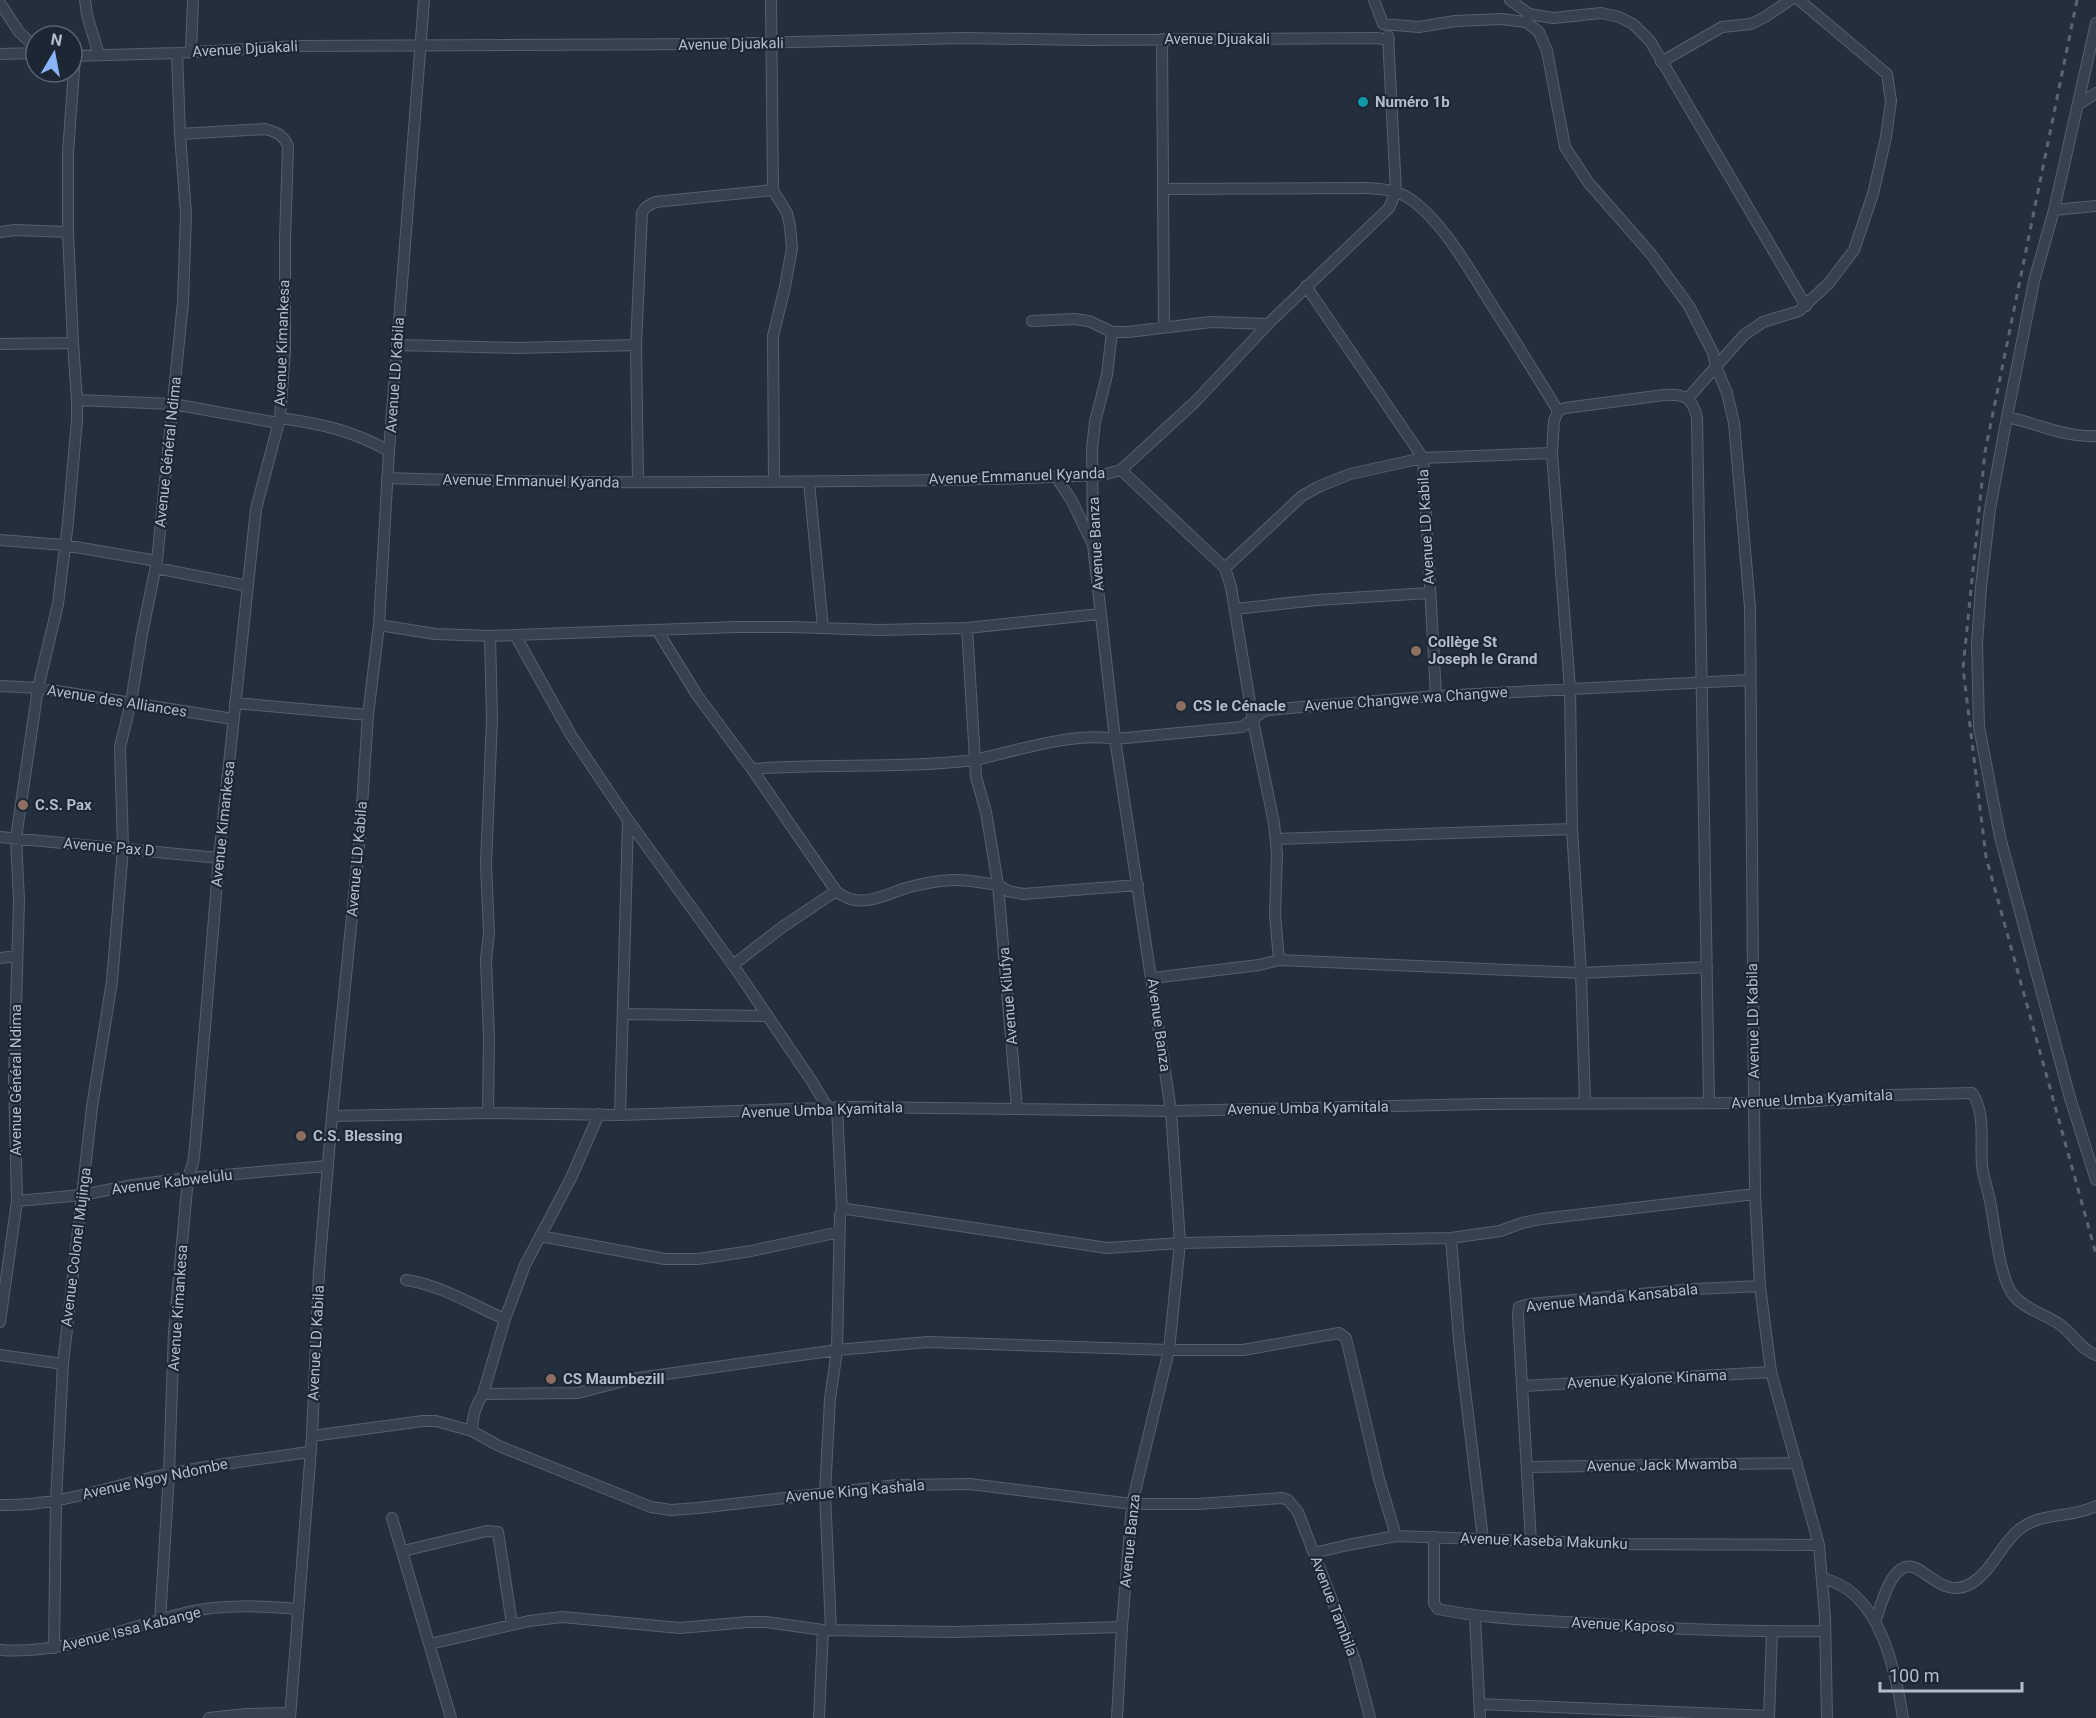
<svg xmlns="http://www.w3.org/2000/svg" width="2096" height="1718" font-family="Roboto,sans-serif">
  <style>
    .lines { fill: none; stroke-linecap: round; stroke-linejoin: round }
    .minor-casing { stroke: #565f6c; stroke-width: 12 }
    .minor { stroke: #38414e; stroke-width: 10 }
    .rail { stroke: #5a6575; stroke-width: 3; stroke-dasharray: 6 6; stroke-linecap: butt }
    .culture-dot { fill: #0f9aa8; stroke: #1d2633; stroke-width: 2 }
    .education-dot { fill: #8d6e63; stroke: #1d2633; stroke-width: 2 }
    .labels { text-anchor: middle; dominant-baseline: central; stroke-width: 4.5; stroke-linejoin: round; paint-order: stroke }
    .street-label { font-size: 15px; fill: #b4bcc9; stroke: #1d2633 }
    .poi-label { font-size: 15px; font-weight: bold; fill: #b4bcc9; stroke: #1d2633; text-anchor: start }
  </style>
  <rect width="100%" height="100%" fill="#242f3e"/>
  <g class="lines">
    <g class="minor-casing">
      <path id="minor" d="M85,0L87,15L99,55
        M1374,0L1383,24L1419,27L1455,21L1501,19L1526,22L1539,32L1547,51L1565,147L1588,182L1651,254L1689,306L1713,353L1716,367L1727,393L1734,423L1750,607L1754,1103L1755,1194L1760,1286L1771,1372L1819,1545L1825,1617L1827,1718
        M1510,0L1529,14L1553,18L1601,13L1619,17L1633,24L1650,41L1806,306
        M0,3L19,32L36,48
        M2096,23L2054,210L2034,281L2007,417L1990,509L1981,587L1977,644L1979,727L2000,837L2070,1098L2096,1180
        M1162,39L1164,327
        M191,52L193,0
        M0,54L36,53
        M72,56L177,53L298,46L709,44L964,38L1087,40L1376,38L1389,40
        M1661,62L1722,27L1751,24L1765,17L1790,0
        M2079,104L2096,93
        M1163,189L1367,188C1381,189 1396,190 1407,197C1440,217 1469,269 1490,302C1513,338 1536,374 1558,411
        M773,190L787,213L790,226L792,248L785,287L773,336L774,482
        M2054,210L2096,206
        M0,232L15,230L68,232
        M1306,286L1423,458L1436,696
        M1032,321L1074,319L1089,321L1112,332H1128L1211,322L1268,324
        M1112,332L1107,375L1095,422L1092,449L1093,545L1115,739L1171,1111L1180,1243L1169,1350L1132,1504L1122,1627L1117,1718
        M0,344L73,343
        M397,345L516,348L636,345
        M1688,398L1744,335L1763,322L1799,311L1829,283L1854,250L1873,194L1886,137L1891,101L1887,74L1799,0
        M77,400L173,404L278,423
        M2007,417C2037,423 2065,438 2096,436
        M280,418C322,424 351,430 389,451
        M1552,453L1570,689L1572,829L1581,973L1585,1103
        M1121,470L1225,568L1231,587L1253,721L1274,823L1277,854L1275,914L1279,960
        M1056,477L1072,501L1093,545
        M387,478C541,483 694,483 847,481C929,480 1011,480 1093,475L1106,474L1121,470L1196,401L1268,324L1389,208L1396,192L1388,36
        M638,482L636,345L642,213L646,207L655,202L773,190L771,0
        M809,482L823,628
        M0,540L64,545L157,561
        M156,568L248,586
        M1225,568L1302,496L1318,487L1350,474L1423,458L1552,453L1554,421L1558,411L1565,408L1664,395C1684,394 1693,397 1697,418L1709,1102
        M1235,609L1317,600L1429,593
        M379,625L435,634L490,636L737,627H791L879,630L967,628L1100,614
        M967,628L975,760C1015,751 1077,731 1115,739L1242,727L1264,711L1278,709L1436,696L1749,680
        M657,630L697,695L752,769C826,763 901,769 975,760L976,777L986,812L998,885L1008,891L1023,894L1138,885
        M515,635L571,735L628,820L733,965L811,1080L828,1108
        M0,686L38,688L233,719
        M235,703L368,715
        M0,837L219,858
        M1276,839L1572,829
        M836,891C858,910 882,896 906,888C920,884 937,881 952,880C966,879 983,883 998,885L1017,1108
        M0,958L17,956
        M733,965L781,928L836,891L752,769
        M1153,978L1259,965L1279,960L1581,973L1707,967
        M623,1014L768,1016
        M837,1108L842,1211
        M488,1113L489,1038L486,960L489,933L486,864L492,719L490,636
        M620,1115L628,820
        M332,1116L488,1113L620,1115L851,1107L1171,1111L1485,1104L1793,1103L1890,1095L1972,1093C1986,1112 1980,1143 1982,1165C1983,1177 1988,1189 1990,1201C1995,1224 1999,1281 2015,1297C2026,1310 2048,1315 2062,1326C2073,1335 2082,1350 2096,1355
        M17,1201L82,1195L133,1185L188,1178L328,1166
        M540,1236L665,1259H698L751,1251L840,1232
        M1451,1238L1459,1340L1483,1539
        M406,1280C441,1285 472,1305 505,1319
        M0,1322L17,1201L14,1079L19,900L16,838L38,688L58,604L68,522L77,420V400L73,343L68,232V152L75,56
        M0,1355L63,1364
        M1522,1386L1771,1372
        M483,1394L505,1319L525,1265L571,1178L599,1114
        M472,1431L499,1446L651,1507L671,1510L698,1508L897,1485L970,1484L1132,1504H1198L1282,1498L1288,1500L1298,1512L1355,1660L1370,1718
        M312,1436L423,1421H436L472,1431C472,1417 475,1406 483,1394L578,1393L631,1379L837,1350L928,1342L1169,1350H1243L1339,1333L1346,1338L1379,1479L1396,1536
        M1527,1467L1797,1463
        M0,1505C57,1507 113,1485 168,1474C214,1464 262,1459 309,1452
        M392,1518L451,1718
        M1434,1537V1603L1438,1609C1486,1619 1535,1620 1583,1623C1664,1629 1745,1632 1825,1631
        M1531,1542L1518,1316L1519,1307L1530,1304L1695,1289L1760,1286
        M403,1551L487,1531L498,1532L512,1624
        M1314,1553L1348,1545L1396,1536L1612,1544L1819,1545
        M1822,1578C1880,1591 1895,1668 1903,1718
        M1475,1616L1480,1718
        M160,1621L169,1473L174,1331L188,1178L193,1163L195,1147L219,858L256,509L280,418L285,350V240L288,146C283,135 277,132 265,129L180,134
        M1875,1622C1880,1608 1884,1592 1892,1579C1917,1540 1934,1606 1972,1583C1993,1570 2001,1543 2021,1528C2042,1512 2073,1518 2096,1506
        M831,1630L825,1492L830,1399L837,1350L840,1215L842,1211L847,1209L1107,1248L1180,1243L1451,1238L1500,1231L1522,1223L1541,1219L1755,1194
        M430,1644L529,1621L562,1617L680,1628L748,1622H766L823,1630L955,1632L1122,1627
        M54,1648L56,1500L63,1364L92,1107L112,981L123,848L120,747L131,702L142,634L157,561L183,302L186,214L180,134L177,53
        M0,1650C65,1655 126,1627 188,1612C223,1604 261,1606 297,1609
        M1480,1704L1769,1716
        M209,1718L246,1714L290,1713
        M290,1718L312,1436L319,1271L332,1116L360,836L368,715L379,625L389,451L424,0
        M819,1718L823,1630
        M1769,1718L1772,1632"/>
    </g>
    <use href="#minor" class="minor"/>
    <path class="rail" d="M2077,0L1985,452L1963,668L1986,857L2096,1254"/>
  </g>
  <circle class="culture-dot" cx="1363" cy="102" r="6"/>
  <g class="education-dot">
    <circle cx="1416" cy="651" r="6"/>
    <circle cx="1181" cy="706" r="6"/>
    <circle cx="23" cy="805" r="6"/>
    <circle cx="301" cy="1136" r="6"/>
    <circle cx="551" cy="1379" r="6"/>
  </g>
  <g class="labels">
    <g class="street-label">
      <text x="1217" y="39">Avenue Djuakali</text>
      <text transform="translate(731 44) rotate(-1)">Avenue Djuakali</text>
      <text transform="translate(245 49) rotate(-3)">Avenue Djuakali</text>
      <text transform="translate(282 343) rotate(-88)">Avenue Kimankesa</text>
      <text transform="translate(395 375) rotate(-86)">Avenue LD Kabila</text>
      <text transform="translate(168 452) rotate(-84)">Avenue Général Ndima</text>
      <text transform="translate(1017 476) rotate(-2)">Avenue Emmanuel Kyanda</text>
      <text transform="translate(531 481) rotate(1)">Avenue Emmanuel Kyanda</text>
      <text transform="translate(1426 527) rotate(-93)">Avenue LD Kabila</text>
      <text transform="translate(1096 544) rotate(-93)">Avenue Banza</text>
      <text transform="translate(1406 699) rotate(-4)">Avenue Changwe wa Changwe</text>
      <text transform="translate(117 701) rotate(9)">Avenue des Alliances</text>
      <text transform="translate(223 824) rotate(-84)">Avenue Kimankesa</text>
      <text transform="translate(109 847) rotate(5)">Avenue Pax D</text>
      <text transform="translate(357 859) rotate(-85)">Avenue LD Kabila</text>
      <text transform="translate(1008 996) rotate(-95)">Avenue Kilufya</text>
      <text transform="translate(1753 1021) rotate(-91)">Avenue LD Kabila</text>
      <text transform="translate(1159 1025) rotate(82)">Avenue Banza</text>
      <text transform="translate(16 1080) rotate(-90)">Avenue Général Ndima</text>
      <text transform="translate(1812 1099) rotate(-3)">Avenue Umba Kyamitala</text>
      <text transform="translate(1308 1108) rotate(-1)">Avenue Umba Kyamitala</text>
      <text transform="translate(822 1110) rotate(-2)">Avenue Umba Kyamitala</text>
      <text transform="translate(172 1182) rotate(-7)">Avenue Kabwelulu</text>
      <text transform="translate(76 1247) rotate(-83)">Avenue Colonel Mujinga</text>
      <text transform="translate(1612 1298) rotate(-6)">Avenue Manda Kansabala</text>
      <text transform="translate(178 1308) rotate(-86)">Avenue Kimankesa</text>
      <text transform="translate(316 1343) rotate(-87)">Avenue LD Kabila</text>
      <text transform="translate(1647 1379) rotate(-3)">Avenue Kyalone Kinama</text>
      <text transform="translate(1662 1465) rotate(-1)">Avenue Jack Mwamba</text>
      <text transform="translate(155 1479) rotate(-12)">Avenue Ngoy Ndombe</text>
      <text transform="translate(855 1491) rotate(-5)">Avenue King Kashala</text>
      <text transform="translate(1130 1541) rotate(-84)">Avenue Banza</text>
      <text transform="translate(1544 1541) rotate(2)">Avenue Kaseba Makunku</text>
      <text transform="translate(1334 1606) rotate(69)">Avenue Tambila</text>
      <text transform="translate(1623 1625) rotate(3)">Avenue Kaposo</text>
      <text transform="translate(131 1629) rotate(-14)">Avenue Issa Kabange</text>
    </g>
    <g class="poi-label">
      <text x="1375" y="102">Numéro 1b</text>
      <text x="1428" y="642">Collège St<tspan x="1428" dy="17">Joseph le Grand</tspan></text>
      <text x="1193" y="706">CS le Cénacle</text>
      <text x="35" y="805">C.S. Pax</text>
      <text x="313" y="1136">C.S. Blessing</text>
      <text x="563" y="1379">CS Maumbezill</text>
    </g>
  </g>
  <g transform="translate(54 54) rotate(10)"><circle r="28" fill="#1d2633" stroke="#59626f" stroke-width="1.5"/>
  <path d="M0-4.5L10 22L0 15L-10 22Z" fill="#8ab4f8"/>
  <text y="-9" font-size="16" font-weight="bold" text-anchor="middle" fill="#b4bcc9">N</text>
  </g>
  <path d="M1880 1682v9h142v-9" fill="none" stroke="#b4bcc9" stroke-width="3"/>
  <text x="1889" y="1682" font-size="18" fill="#b4bcc9" stroke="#1d2633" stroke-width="4.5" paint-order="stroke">100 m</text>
</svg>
